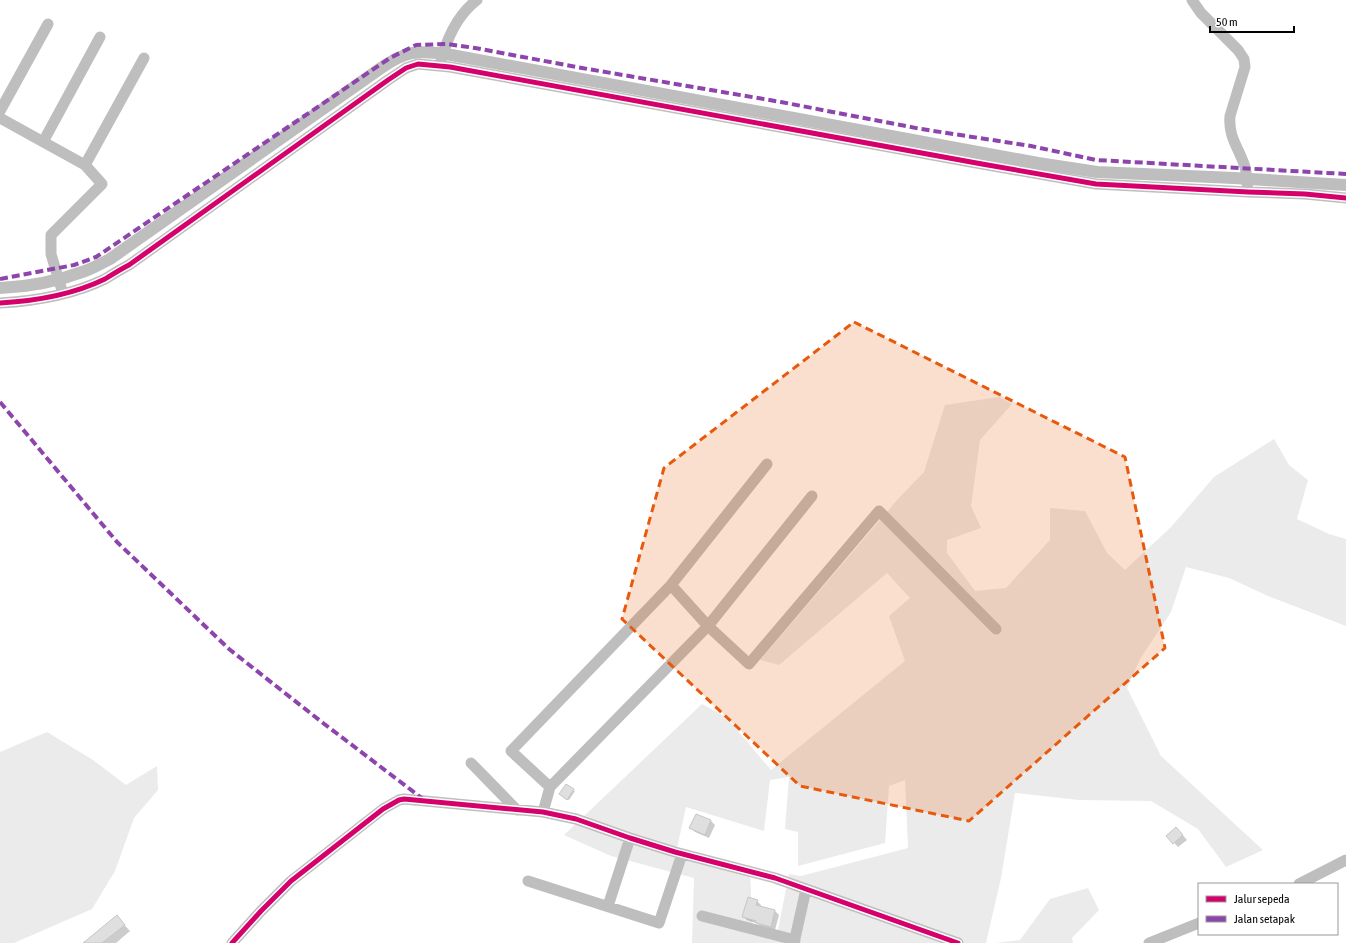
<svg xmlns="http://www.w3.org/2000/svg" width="1346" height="943" font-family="'Asap Condensed',sans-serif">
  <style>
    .green { fill: #ebebeb; fill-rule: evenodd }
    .shadow { fill: #0003 }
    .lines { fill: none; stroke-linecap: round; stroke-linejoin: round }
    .canal { stroke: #bebebe; stroke-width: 12 }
    .building { fill: #dfdfdf; stroke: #c6c6c6 }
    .street { stroke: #bebebe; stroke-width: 11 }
    .quiet { stroke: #8e44ad; stroke-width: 4; stroke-dasharray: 8 4; stroke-linecap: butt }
    .cycleway-casing { stroke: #fff; stroke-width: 8 }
    .cycleway { stroke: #d6006c; stroke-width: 5 }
    .marked { fill: #e8590c; fill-opacity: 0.2; stroke: #e8590c; stroke-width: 3; stroke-dasharray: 8 5; stroke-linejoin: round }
  </style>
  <rect width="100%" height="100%" fill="#fff"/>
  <path class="green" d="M999,397L1012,404L980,440L971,506L981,528L947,540V553L975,591L1006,588L1050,540V508L1085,511L1107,553L1125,570L1171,527L1214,477L1274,439L1289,465L1308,480L1297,519L1329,534L1346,539V626L1268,596L1229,578L1186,567L1171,612L1140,659L1127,688L1161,756L1263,850L1226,867L1198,829L1151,801L1079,800L1015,793L1001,878L986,943H692L694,878L611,856L564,835L702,704L726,717L771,770L905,661L889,616L910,598L887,573L779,665L760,660L898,499L924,472L945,405ZM789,777L785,829L798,832V866L885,843L889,786L905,780L908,848L801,876L789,874L776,940L753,935L750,872L676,853L686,807L764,831L770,780Z
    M47,732L93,760L126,785L157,766L158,790L134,818L115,871L92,909L14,943H0V752Z
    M1088,888L1099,910L1072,938L1073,943H995L1020,940L1050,899Z"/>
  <path class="shadow" d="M573,790L575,791L569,800L562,796Z
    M696,815L711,821L715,825L709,838L695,832L691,828Z
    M1180,832L1187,840L1178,847L1168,836Z
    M757,901L761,905L760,908L775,911L779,915L775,930L761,926L758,924L747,920L743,916Z
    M117,917L130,931L116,943H85Z"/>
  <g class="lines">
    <path class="canal" d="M0,288C29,287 58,281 85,271C94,268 102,263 110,259L381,68C406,51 416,50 446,54L1038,163L1097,172L1234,178L1346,185"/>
  </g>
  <path class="building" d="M566,784L574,789L567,800L559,794Z
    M696,814L711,820L705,835L689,828Z
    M1176,827L1183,835L1173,844L1166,836Z
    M748,897L758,900L756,905L775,910L771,927L756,923V921L742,917Z
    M117,915L125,925L102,943H83Z"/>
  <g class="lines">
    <path class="street" d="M1192,0L1201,13L1238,50L1244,59L1245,67L1230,116C1228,137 1239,148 1245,167C1247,175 1247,184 1248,192
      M440,65C446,40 456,16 477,0
      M0,111L48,24
      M0,118L85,165L102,184L51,235V254L63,294
      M43,142L100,37
      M85,165L144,58
      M0,303C36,301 72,295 105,279C113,274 121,269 129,265L388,80L406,68L418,64L450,67L982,164L1096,184L1248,192L1305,194L1346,198
      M671,585L708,626L749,664L879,511L996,629
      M471,763L517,810
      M550,787L511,751L671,585L767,464
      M543,812L550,787L708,626L812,496
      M528,881L659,923L682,854
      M1299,884L1346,860
      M608,906L630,838
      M702,916L795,940
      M232,943L261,911L291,881L383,809L399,800L404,799L543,812L576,819L630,838L675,852L775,878L958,943
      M794,943L806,889
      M1149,943L1199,923"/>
    <path class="quiet" d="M0,279L74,265L96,257L390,58L416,45L447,44L475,48L582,68L781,102L921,129L1031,146L1096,160L1346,174
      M0,402L117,542L229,649L323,723L423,799"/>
    <g class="cycleway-casing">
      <path id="cycleway" d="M0,303C36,301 72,295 105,279C113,274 121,269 129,265L388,80L406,68L418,64L450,67L982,164L1096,184L1248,192L1305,194L1346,198
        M232,943L261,911L291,881L383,809L399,800L404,799L543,812L576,819L630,838L675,852L775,878L958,943"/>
    </g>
    <use href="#cycleway" class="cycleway"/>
  </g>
  <path class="marked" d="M854,322L1125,457L1165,648L969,821L800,786L622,619L664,468Z"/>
  <rect x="1198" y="883" width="140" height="52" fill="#ffffff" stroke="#999999"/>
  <rect x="1206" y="896" width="20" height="6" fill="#d6006c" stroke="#999999"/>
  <text x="1234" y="903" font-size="12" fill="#000000">Jalur sepeda</text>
  <rect x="1206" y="916" width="20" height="6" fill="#8e44ad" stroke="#999999"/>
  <text x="1234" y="923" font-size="12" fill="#000000">Jalan setapak</text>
  <path d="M1210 26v6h84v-6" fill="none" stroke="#000000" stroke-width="2"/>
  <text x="1216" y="26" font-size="12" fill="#000000" stroke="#ffffff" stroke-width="3" paint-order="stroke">50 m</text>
</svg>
